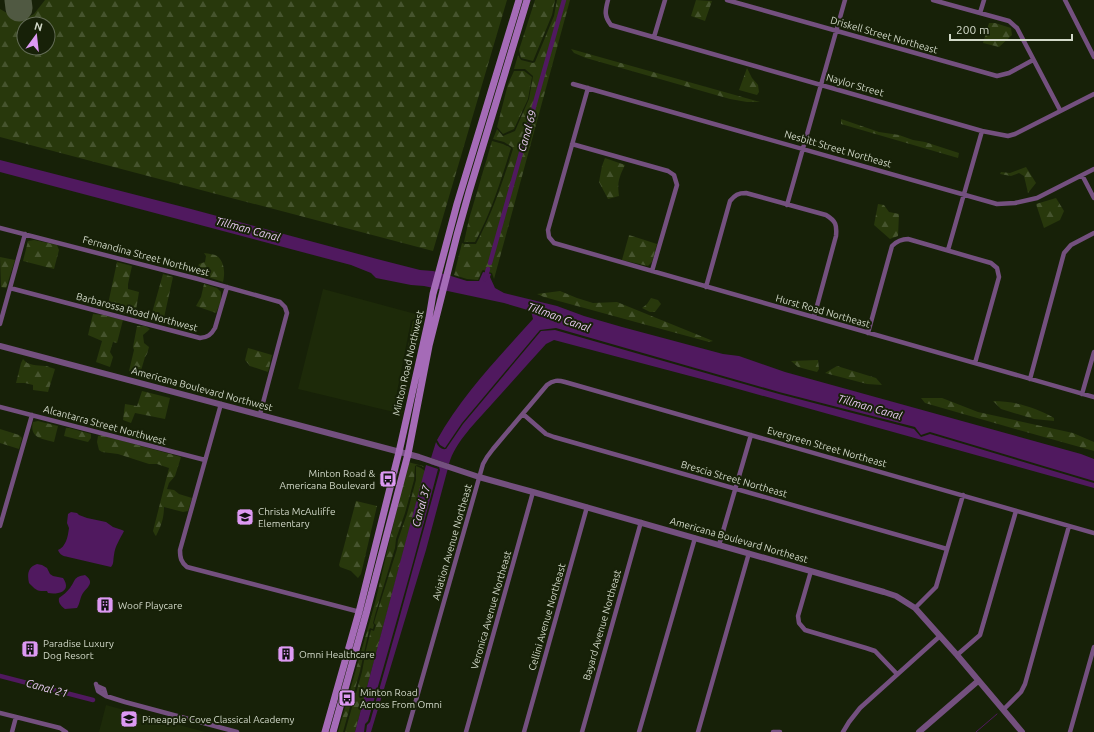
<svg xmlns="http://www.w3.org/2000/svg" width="1094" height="732" font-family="Ubuntu,sans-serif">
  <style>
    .built { fill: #1d2a09 }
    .forest { fill: url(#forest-firs); fill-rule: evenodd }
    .water { fill: #50195f }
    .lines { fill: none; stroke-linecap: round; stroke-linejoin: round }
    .stream { stroke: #50195f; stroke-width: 1 }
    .canal { stroke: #50195f; stroke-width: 4.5 }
    .taxiway { stroke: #505942; stroke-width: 11 }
    .runway { stroke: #505942; stroke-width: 27 }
    .minor { stroke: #74507f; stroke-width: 4.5 }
    .tertiary { stroke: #74507f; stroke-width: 6 }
    .secondary { stroke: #a56bb7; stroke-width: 7 }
    .labels { text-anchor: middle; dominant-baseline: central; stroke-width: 4; stroke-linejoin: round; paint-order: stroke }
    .street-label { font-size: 10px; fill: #d2d9c9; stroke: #172108 }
    .poi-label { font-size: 10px; fill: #d2d9c9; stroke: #172108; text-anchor: start }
    .water-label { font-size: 11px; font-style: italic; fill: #eaccf4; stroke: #172108 }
  </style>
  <defs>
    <pattern id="forest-firs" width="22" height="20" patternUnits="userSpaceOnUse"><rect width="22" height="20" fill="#28380c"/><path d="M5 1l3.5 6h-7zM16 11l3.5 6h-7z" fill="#46542e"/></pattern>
  </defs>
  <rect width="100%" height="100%" fill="#172108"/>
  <path class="built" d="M323,289L423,316L419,334L421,319L420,318L413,319L411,321L396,397L397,400L403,401L404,400L409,379L402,414L298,389Z
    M106,705L205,732H99Z"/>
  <path class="forest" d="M45,0H507L433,251L0,137V9L21,21L34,14ZM24,24H48V48H24Z
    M535,0H555L552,15L533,61L521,58L519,50Z
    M557,0H570L494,279L492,273L483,270L482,271L478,280L467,279L454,275L462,243L464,244H476C492,214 503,181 513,149L512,147L504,142L493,139L497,129L503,136L515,131L529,99L533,76L525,69H514L518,55L521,60L533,63L535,62L554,16Z
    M696,0L712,1L705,21L691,16Z
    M989,23H995L1011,28L1012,35L999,47L983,43Z
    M571,49L760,102H747L730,99L586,58L574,53Z
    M747,68L752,78L758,85L759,92L757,95L739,90Z
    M514,71H524L532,77L528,99L514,129L503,134L497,127L508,84Z
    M841,119L879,132L899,135L913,140L925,142L959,153L958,158L841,124Z
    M492,141L503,144L511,148C501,180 491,213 475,242H464L469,219Z
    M605,158L625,165C619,177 617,183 619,196L608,199L599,182L602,166Z
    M1026,167L1036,183L1028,193L1024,176L1019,173L1011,176L1000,174L1001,172L1010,173Z
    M1056,198L1064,211L1060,220L1044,228L1036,204Z
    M878,204L884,205L889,212L899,214L898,236L890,239L874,225Z
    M629,235L657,244L652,262L648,266L622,260Z
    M34,240L57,245L59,250L54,269L23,261L28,241Z
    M204,253C208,254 214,254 217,256C225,262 225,274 223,282L196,273L199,264L205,262L206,256Z
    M0,257L15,260L6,288L1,287Z
    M117,262L132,266L128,284V289L139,292L136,310L130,315L107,309Z
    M163,274L173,277L163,322L150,320Z
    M204,284L217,288L221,292V301L216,313L196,306L201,297Z
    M560,291L577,298L593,303L617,302L713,341L709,342L544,297L537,294Z
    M651,298L658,300L661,304L655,312H650L642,308L647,304Z
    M93,314L104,315L123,320L117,343L113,342L110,352L113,357L110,367L96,362L102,341L88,335Z
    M420,320L402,399L398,398L413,321Z
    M137,326H145L150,329L143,335L144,343L149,347L147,354L145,357L140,374L129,371L134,350L133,347Z
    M248,348L272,355L268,372L250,366L245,360Z
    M23,359C28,366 37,365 45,366C48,366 51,368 55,369L48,392L33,390V385L25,383H16L21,363Z
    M818,360L819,369L817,372L798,367L791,361Z
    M837,366L876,378L882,385L867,384L825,373Z
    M142,391L170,398L165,419L135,413L131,423L123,420L125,404L137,406Z
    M921,398H942L978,412L1073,433L1094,442V451L1019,430L925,403Z
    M993,401C1013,401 1036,407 1054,418V421L1034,419L1001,409Z
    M38,421L58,426L54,442C42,439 29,438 33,422Z
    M66,428H69L91,434V438L88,442L64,436Z
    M0,429L19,435L22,438L19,449L0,443Z
    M101,435L181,457L175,476L169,483L167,489L174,490L179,494L192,498L188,511L183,512L164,507C164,518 161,526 156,536L155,535L153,531L169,468L157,464H149L118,454L102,452L99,450L97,442L98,436Z
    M408,462L423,466L424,468L422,466L417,465L415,466L414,480L405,513L396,539L395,548L375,615L373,623L374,625L373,629L370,628L369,630L360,671L343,732H338L375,603Z
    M416,466L421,468L425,471L355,732H345L362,672L366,650L371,630L374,631L376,625L374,623L376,616L397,549L398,540L407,514L416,480Z
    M356,501L377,506L361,574L358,578L351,571L340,567L339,565Z"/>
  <path class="water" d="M0,160L191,209L377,259L420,270L433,271L451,276L467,281H479L483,272L491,274L490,277L495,288L504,293L557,306L584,316L622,327L723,354L739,356L785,372L1081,454L1094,459V481L930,432L921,435L915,427L779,392L556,328L540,330L462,423L445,448L440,445L437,440C462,395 499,357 533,319L531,311L504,303L424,286L411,285L376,278L371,273L351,265L0,172Z
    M555,330L779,394L914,429L921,437L930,434L1094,483V488L724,385L554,340L546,344C528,364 510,384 492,404C477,421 455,442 449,464L431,458L436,442C438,446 441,450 446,449L463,424L541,331Z
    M430,463L448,468L426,550L371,732H366L367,725L370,722L398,623L440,470L439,467L430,464Z
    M426,465L438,469C416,554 392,638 368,721L365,724L364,732H355Z
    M71,512L77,513L79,515L87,518L106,522L113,527L122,530L124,531C120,539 115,546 114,555C113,560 114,564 111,567L68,557C63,556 60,555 58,550C66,547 68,536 69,528L67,523L68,514Z
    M37,564L42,565L47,568L50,574L53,576L63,578C72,591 59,595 48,593L47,591C45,591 43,591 41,591C36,591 32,586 29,583C27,574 28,567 37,564Z
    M85,575C95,582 88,587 83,593C80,597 80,604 77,608L65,609C61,606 58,603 59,598C63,595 67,592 70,588C76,580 73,577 85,575Z"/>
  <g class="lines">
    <path class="stream" d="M976,732L997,714"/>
    <path class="canal" d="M490,263L564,0
      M485,279L488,269
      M0,676L93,700"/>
    <path class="taxiway" d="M19,8L24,0"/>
    <path class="runway" d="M18,0L19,8"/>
    <path class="minor" d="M608,0C605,11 604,16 611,25L982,131L1008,136L1015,134L1094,94
      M727,0L997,76L1009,73L1033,60
      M933,0L1009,21L1017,28L1060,110
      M1065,0L1094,57
      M980,13L984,0
      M654,37L665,0
      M573,84L997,204L1015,203L1037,198L1094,169
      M588,88L548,230L549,237L554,243L1094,397
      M572,144L668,171L674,175L677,185L652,271
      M1082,175L1094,198
      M787,205L845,0
      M0,228L198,279L280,302L285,307L287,313L260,414
      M948,250L982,131
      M706,287L730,201C735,195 738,193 746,193L826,215C836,221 837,225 836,236L814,317
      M10,288L200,338C208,337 211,335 215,328L227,287
      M0,324L25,234
      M868,333L892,246C897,241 901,239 908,239L991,263L997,268L999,277L975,363
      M1030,379L1064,253L1071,245L1094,233
      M1082,394L1094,352
      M221,404L180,550C180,558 181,562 187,567L360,612
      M0,407L205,460
      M523,414L546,434L554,437L947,549
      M0,526L32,415
      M719,545L751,435
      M811,571L798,616L799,623L805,630L866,648L875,651L897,674
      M915,608L936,587L963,495
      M957,655L980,635L1016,511
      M96,684L98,691L106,696L125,702L237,732
      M97,686L104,689L106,696
      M1003,710L1021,692L1025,684L1069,526
      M0,713L60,728L66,732
      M12,732L16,717
      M407,732L483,464L487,457L493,449L547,385C553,380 558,380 565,382L1094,533
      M466,732L533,492
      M524,732L587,507
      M582,732L641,522
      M639,732L695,538
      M698,732L749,553
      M773,732H780
      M843,732L849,722L860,708L940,636
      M1070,732L1094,647"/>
    <path class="tertiary" d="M0,346L419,457L479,477L533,492L884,592L896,596L915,608L957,655L1022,732
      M919,732L978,681"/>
    <path class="secondary" d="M325,732L359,612L399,452L429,318L433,294L457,204L519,0
      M333,732L366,614L408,454L429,346L457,235L469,192L527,0"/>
  </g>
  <defs>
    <g id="bus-square" transform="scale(0.9)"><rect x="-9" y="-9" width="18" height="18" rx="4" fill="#dd99f3" stroke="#172108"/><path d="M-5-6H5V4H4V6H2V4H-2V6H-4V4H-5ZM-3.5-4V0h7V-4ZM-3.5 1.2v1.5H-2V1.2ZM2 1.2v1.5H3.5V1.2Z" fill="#111"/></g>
    <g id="school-square" transform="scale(0.9)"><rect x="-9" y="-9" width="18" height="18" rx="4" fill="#dd99f3" stroke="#172108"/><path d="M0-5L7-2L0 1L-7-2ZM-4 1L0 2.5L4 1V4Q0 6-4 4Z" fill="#111"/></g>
    <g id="building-square" transform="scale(0.9)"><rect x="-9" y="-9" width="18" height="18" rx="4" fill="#dd99f3" stroke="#172108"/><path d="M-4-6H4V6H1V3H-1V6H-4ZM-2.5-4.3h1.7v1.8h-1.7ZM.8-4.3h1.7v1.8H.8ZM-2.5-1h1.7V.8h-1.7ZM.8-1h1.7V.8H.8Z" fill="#111"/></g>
  </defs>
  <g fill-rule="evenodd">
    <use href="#bus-square" x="388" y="479"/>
    <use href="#school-square" x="245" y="517"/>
    <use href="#building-square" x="105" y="605"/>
    <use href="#building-square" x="30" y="649"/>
    <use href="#building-square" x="286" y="654"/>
    <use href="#bus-square" x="347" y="698"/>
    <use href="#school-square" x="129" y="719"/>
  </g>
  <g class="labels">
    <g class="street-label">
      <text transform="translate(884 35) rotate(16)">Driskell Street Northeast</text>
      <text transform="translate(855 85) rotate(16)">Naylor Street</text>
      <text transform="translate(838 149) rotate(16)">Nesbitt Street Northeast</text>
      <text transform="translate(146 256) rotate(15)">Fernandina Street Northwest</text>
      <text transform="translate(823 311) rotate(16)">Hurst Road Northeast</text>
      <text transform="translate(137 312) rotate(15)">Barbarossa Road Northwest</text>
      <text transform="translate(408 363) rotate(-77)">Minton Road Northwest</text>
      <text transform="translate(202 389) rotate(15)">Americana Boulevard Northwest</text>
      <text transform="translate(105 425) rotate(15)">Alcantarra Street Northwest</text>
      <text transform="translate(827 447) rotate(16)">Evergreen Street Northeast</text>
      <text transform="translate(734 479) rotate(16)">Brescia Street Northeast</text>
      <text transform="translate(739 540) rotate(16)">Americana Boulevard Northeast</text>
      <text transform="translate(452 542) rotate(-74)">Aviation Avenue Northeast</text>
      <text transform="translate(491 610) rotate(-74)">Veronica Avenue Northeast</text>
      <text transform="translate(547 617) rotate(-74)">Cellini Avenue Northeast</text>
      <text transform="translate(602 625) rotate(-74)">Bayard Avenue Northeast</text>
    </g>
    <g class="poi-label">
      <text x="375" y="473" text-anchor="end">Minton Road &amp;<tspan x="375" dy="12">Americana Boulevard</tspan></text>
      <text x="258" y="511">Christa McAuliffe<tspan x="258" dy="12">Elementary</tspan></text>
      <text x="118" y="605">Woof Playcare</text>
      <text x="43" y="643">Paradise Luxury<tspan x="43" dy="12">Dog Resort</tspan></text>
      <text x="299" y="654">Omni Healthcare</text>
      <text x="360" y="692">Minton Road<tspan x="360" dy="12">Across From Omni</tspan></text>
      <text x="142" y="719">Pineapple Cove Classical Academy</text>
    </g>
    <g class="water-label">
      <text transform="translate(527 131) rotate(-74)">Canal 69</text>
      <text transform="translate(248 229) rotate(15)">Tillman Canal</text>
      <text transform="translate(559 317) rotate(20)">Tillman Canal</text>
      <text transform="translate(870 407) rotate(16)">Tillman Canal</text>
      <text transform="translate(421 506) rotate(-75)">Canal 37</text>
      <text transform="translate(47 688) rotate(15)">Canal 21</text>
    </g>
  </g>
  <g transform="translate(36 36) rotate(15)"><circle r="19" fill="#172108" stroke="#626b55"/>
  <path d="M0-3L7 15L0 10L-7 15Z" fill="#dd99f3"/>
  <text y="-6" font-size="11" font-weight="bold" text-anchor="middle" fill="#d2d9c9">N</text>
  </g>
  <path d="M950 34v6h122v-6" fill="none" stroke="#d2d9c9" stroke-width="2"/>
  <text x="956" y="34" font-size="12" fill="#d2d9c9" stroke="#172108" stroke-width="3" paint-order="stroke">200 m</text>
</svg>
